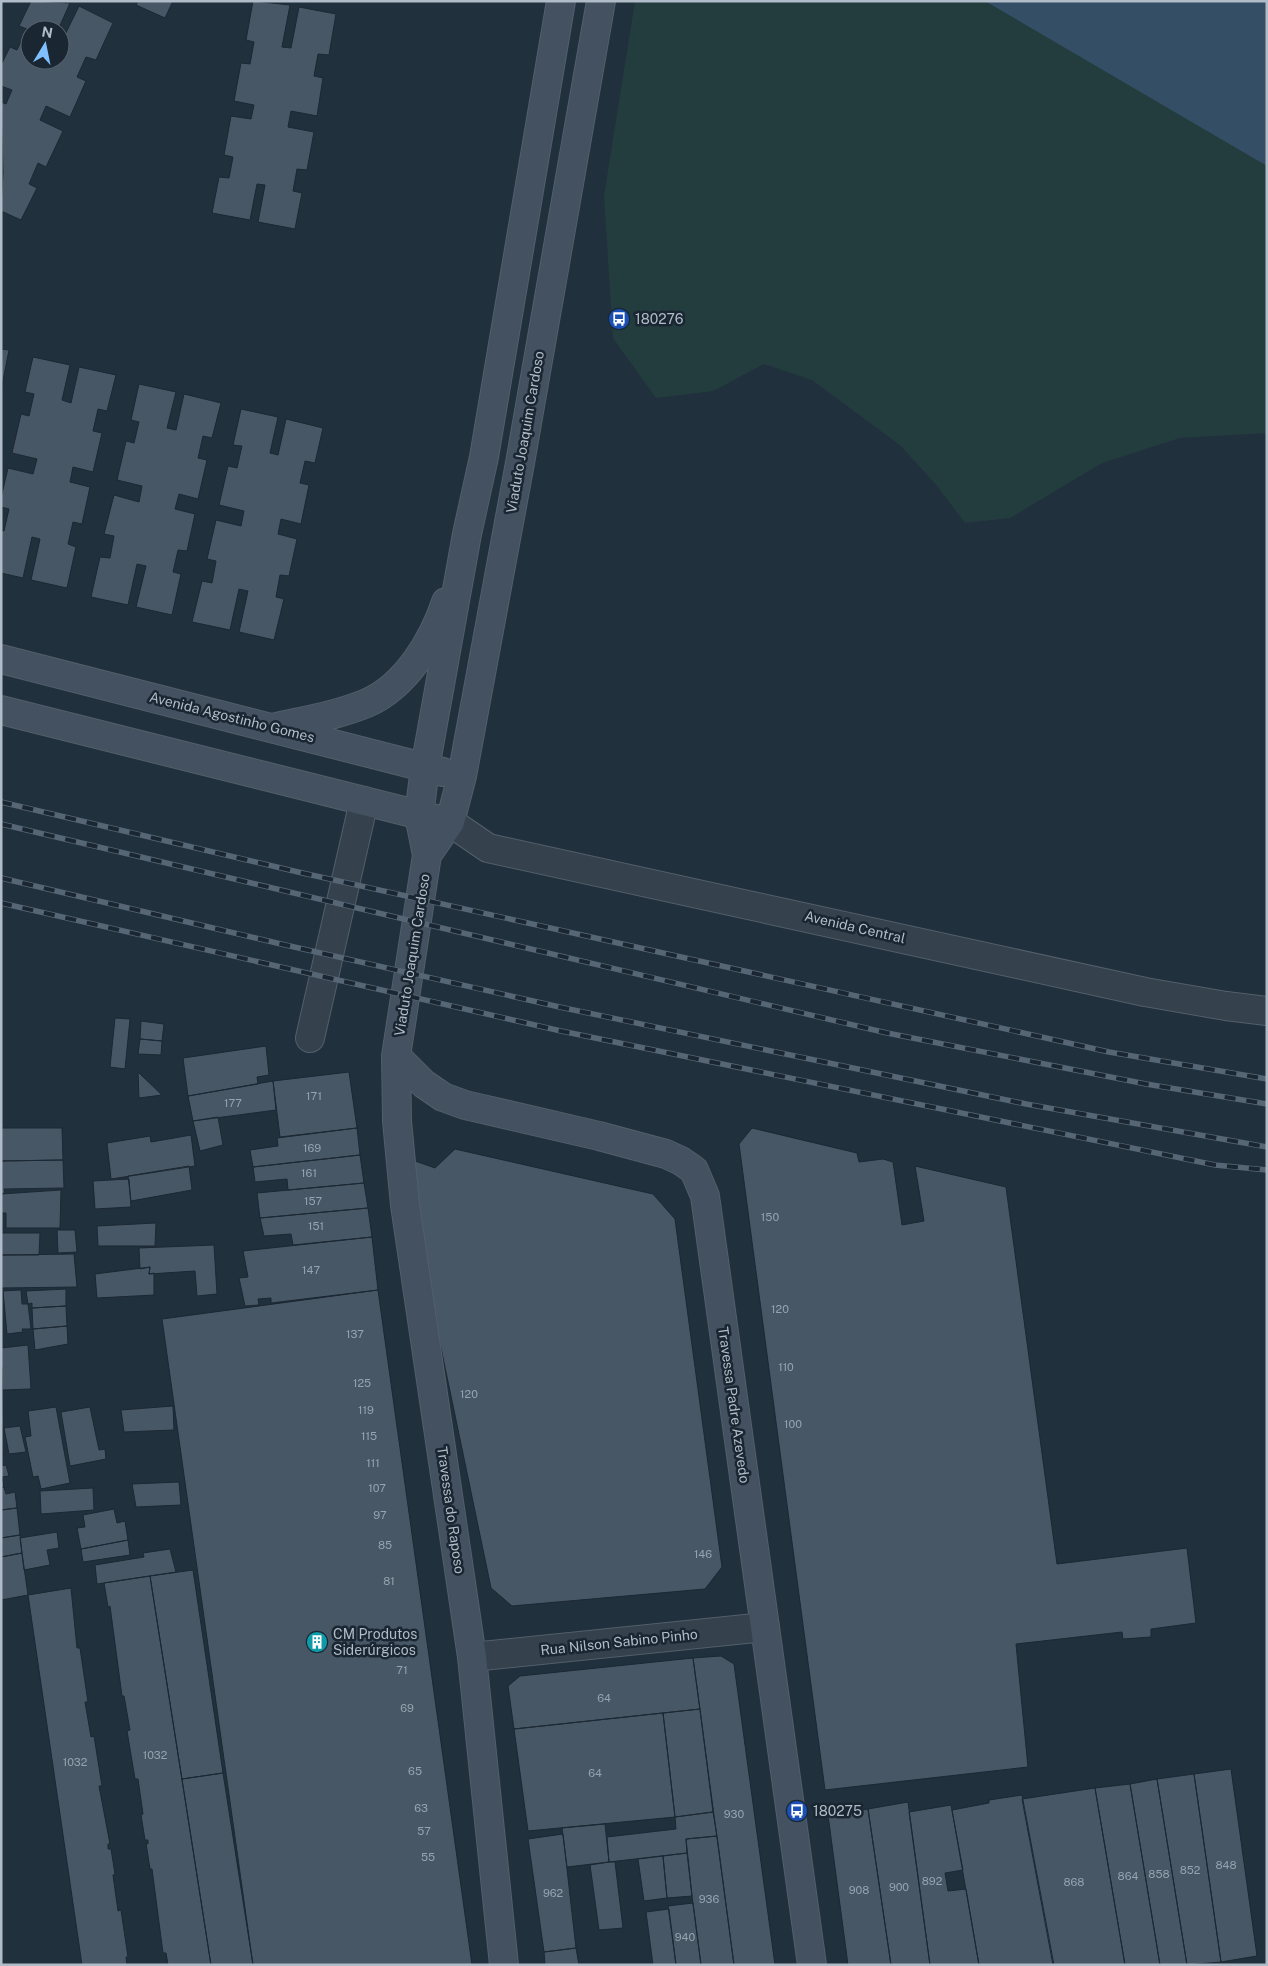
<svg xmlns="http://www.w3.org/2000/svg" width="1268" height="1966" font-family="'Public Sans',sans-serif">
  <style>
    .green { fill: #233d3e }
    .water { fill: #344e65 }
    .building { fill: #475766; stroke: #1c2833 }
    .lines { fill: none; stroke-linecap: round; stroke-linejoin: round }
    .street-casing { stroke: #535f6a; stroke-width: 30 }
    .secondary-casing { stroke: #535f6a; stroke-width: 30 }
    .street { stroke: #35414d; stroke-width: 28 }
    .secondary { stroke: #435160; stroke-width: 28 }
    .rail-casing { stroke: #566674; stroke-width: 5.5 }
    .rail { stroke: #1a2631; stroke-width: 4; stroke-dasharray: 11; stroke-linecap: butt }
    .labels { text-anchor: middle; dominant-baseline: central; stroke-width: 5; stroke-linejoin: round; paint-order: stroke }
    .number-label { font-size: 11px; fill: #96a3b0 }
    .poi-label { font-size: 14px; fill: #b0bcc8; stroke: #1a2631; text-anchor: start }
    .street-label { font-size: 14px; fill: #b0bcc8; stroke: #1a2631 }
  </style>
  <rect width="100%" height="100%" fill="#21303d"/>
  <path class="green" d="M635,1H1057L1267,126V433L1180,438L1102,463L1010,518L965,523L937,486L901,446L812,380L764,364L713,391L656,398L613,338L604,196Z"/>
  <path class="water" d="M985,1H1267V166Z"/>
  <path class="building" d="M31,1L70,3L58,30H30V60H60V45L79,6L113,23L96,60L86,57L77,77L86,81L70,117L46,106L40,120L63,131L46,167L38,163L29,184L37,188L21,220L1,211L3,172L1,102L6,104L12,90L1,86V65L10,47L17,50L27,29L19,26Z
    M138,1H173L165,18L136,5Z
    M253,1L290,5L282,47L291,48L299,7L336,14L329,55L318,54L314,76L323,78L317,116L291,111L288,127L314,132L307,170L297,169L293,191L302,193L295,229L258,222L265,185L257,184L250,220L212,213L219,177L229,178L233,157L224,155L231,116L251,119L254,105L234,101L241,63L250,64L254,42L246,40Z
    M1,349L9,350L2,386H1Z
    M33,357L70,365L62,400L71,403L79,367L116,375L107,411L98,409L93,431L102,433L93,472L73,467L70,482L90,487L82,524L73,522L68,544L76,547L67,588L31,580L40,539L32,537L23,578L1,573V530L4,531L9,509L1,507V498L8,468L33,474L37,459L12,453L21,414L29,416L34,394L25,392Z
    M139,384L176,392L167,428L176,430L184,394L221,403L212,438L203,436L198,458L207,460L198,499L179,494L175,509L195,514L187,551L178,550L173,572L181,574L172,615L136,607L146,566L137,564L128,605L91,597L100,557L110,558L114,536L104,534L114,495L139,502L142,486L117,480L126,441L134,443L139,422L131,420Z
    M241,409L278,417L270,453L278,455L286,419L323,428L315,463L305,461L300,483L309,485L301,524L281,519L278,534L297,539L289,576L280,575L276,597L284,599L274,640L239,632L248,591L239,589L230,630L192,622L202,581L212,583L216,561L207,559L216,520L241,526L244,511L219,505L228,466L237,468L242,446L233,445Z
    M115,1018L130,1019L125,1069L110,1067Z
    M141,1021L164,1024L162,1041L140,1039Z
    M140,1039L162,1041L161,1055L138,1054Z
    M266,1046L269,1075L257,1077L258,1084L188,1096L183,1058Z
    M138,1072L162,1095L139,1098Z
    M349,1072L357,1128L280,1137L273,1081Z
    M273,1081L276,1110L193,1121L188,1096Z
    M218,1117L223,1145L200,1151L193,1121Z
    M1,1128H62L63,1160L1,1161Z
    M357,1128L360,1155L253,1167L250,1150L278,1146L277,1138Z
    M752,1128L857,1153L859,1162L883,1159L893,1162L902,1225L924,1221L915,1166L1006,1187L1057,1564L1187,1548L1196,1623L1151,1629V1637L1123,1639L1122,1632L1016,1644L1028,1767L825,1790L739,1144Z
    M191,1135L195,1166L111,1179L107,1143L150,1136L151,1142Z
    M455,1149L653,1194L675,1219L722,1567L705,1589L512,1606L491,1588L401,1156L435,1168Z
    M360,1155L364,1183L288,1190L287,1179L255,1182L253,1167Z
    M63,1160L64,1188L4,1189L5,1193L1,1194V1161Z
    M189,1166L192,1190L131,1201L128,1176Z
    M129,1179L131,1207L95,1209L93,1181Z
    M364,1183L368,1208L260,1218L257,1193Z
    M61,1190L60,1228H6V1213H1V1194Z
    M368,1208L372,1237L293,1245L291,1234L264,1236L260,1218Z
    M156,1223L155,1246H98L97,1226Z
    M57,1230H75L77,1252L58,1253Z
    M1,1233H40L39,1255H1Z
    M372,1237L378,1290L271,1303V1298L258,1299L259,1305L245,1306L239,1278L248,1277L243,1251Z
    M214,1245L217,1294L197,1296L195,1271L149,1274L150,1267L140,1269L139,1248Z
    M74,1254L77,1287L1,1288V1255Z
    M150,1267L149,1274L154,1273V1295L97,1298L95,1274Z
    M66,1289V1306L32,1308V1303L28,1304L26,1291Z
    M21,1290L22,1304H28L31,1329H22L23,1332L7,1334L3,1291Z
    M378,1290L472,1965H253L162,1319Z
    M66,1306L67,1326L33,1329L32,1308Z
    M67,1326L68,1344L35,1350L33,1329Z
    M28,1345L31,1389L2,1390L1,1348Z
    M2,1367L3,1424L1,1425V1367Z
    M173,1406L174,1430L124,1432L121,1410Z
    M56,1407L70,1483L41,1489L38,1476L33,1477L25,1437L31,1436L28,1411Z
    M90,1407L99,1450L105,1449L106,1459L70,1466L61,1412Z
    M20,1426L26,1452L9,1454L4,1428Z
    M6,1465L9,1476L2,1477L4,1487L1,1488V1466Z
    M179,1482L181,1505L136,1507L132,1484Z
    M4,1487L6,1494L15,1492L17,1508L1,1510V1488Z
    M93,1488L94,1510L41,1514L40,1491Z
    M17,1508L20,1535L1,1538V1510Z
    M114,1509L117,1523L125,1521L128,1540L81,1549L77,1528L85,1527L83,1515Z
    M57,1532L59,1548L47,1550L50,1565L24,1570L20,1538Z
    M20,1535L22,1553L1,1557V1538Z
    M128,1540L130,1555L83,1562L81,1549Z
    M170,1549L176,1572L97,1584L95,1565L144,1557L143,1553Z
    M22,1553L28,1595L1,1600V1557Z
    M193,1570L223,1773L182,1779L150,1576Z
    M150,1576L211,1965H168L166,1953H163L152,1869H150L146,1843L148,1844V1840H145L141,1815L143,1814L138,1779H135L127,1731L130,1730L124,1696H122L110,1606L108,1607L104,1583Z
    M71,1588L77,1648H80L88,1702H85L91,1737L94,1736L102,1786H99L110,1844H108V1849H111L115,1874L113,1875L118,1911L121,1910L128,1957H126L127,1965H82L28,1595Z
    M721,1656L734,1664L775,1965H734L693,1658Z
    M693,1658L700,1709L514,1729L508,1686L520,1676Z
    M700,1709L713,1812L675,1817L663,1713Z
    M663,1713L675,1817L528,1831L514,1729Z
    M1231,1769L1257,1956L1221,1962L1194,1774Z
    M223,1773L253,1965H211L182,1779Z
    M1194,1774L1221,1962L1187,1965L1157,1779Z
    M1157,1779L1187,1965H1160L1130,1784Z
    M1130,1784L1160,1965H1125L1095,1788Z
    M1095,1788L1125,1965H1053L1022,1799Z
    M1022,1795L1054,1965H979L952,1810L989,1803V1800Z
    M908,1802L930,1965H891L868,1809Z
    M951,1805L963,1870L945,1873L948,1891L966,1889L979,1965H930L909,1812Z
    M868,1809L891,1965H848L828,1815Z
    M713,1812L717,1836L686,1839L687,1853L609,1862L607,1837L676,1829L675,1817Z
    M605,1824L609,1862L567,1867L562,1828Z
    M563,1834L576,1948L544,1952L528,1839Z
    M717,1836L734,1965H701L692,1896L686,1839Z
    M687,1853L692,1896L667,1898L663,1856Z
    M663,1856L667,1898L644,1901L638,1859Z
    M609,1862H615L623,1928L599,1930L590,1865Z
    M693,1903L701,1965H676L668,1906Z
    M669,1909L676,1965H653L646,1912Z
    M576,1948L579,1965H545L544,1952Z"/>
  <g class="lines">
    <g class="street-casing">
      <path id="street" d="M450,822L488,848L1145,992L1226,1006L1267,1011
        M310,1038L364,801
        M472,1657L765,1627"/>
    </g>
    <g class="secondary-casing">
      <path id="secondary" d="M1,659L443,772
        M1,710L436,819
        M277,727C308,720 338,715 367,703C406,686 433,641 446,602
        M427,855L450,822L462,776L520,463L601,1
        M396,1056L424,1084L443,1097L465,1105L599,1136L666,1154L681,1161L694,1170L705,1196L812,1965
        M504,1965L472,1657L405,1205L397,1121L396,1056L427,855L419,815L425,768L467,534L484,457L561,1"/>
    </g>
    <use href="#street" class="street"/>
    <use href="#secondary" class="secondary"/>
    <g class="rail-casing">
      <path id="rail" d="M1,802L298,872L1109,1052L1267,1079
        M1,824L887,1033L1146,1084L1267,1104
        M1,878L281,944L564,1008L1026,1104L1267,1147
        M1,903L561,1031L1215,1165L1267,1170"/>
    </g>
    <use href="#rail" class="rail"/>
  </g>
  <defs>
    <g id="bus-disc" transform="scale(1.125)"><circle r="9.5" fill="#1a4fb4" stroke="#1a2631"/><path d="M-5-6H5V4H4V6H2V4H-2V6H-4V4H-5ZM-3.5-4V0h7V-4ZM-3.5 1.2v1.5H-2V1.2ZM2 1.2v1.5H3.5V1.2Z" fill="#fff"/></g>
    <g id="building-disc" transform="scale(1.125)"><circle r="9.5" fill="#0f9aa8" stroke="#1a2631"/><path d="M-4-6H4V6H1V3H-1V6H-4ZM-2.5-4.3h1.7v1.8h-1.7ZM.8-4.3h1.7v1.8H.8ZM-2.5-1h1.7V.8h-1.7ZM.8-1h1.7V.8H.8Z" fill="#fff"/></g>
  </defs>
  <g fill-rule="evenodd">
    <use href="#bus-disc" x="619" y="319"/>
    <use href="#building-disc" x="317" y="1642"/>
    <use href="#bus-disc" x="797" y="1811"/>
  </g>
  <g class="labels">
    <g class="number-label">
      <text x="314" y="1096">171</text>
      <text x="233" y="1103">177</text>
      <text x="312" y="1148">169</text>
      <text x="309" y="1173">161</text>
      <text x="313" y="1201">157</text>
      <text x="770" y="1217">150</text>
      <text x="316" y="1226">151</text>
      <text x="311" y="1270">147</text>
      <text x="780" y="1309">120</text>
      <text x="355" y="1334">137</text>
      <text x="786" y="1367">110</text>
      <text x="362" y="1383">125</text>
      <text x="469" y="1394">120</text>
      <text x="366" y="1410">119</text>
      <text x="793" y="1424">100</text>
      <text x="369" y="1436">115</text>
      <text x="373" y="1463">111</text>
      <text x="377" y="1488">107</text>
      <text x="380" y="1515">97</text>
      <text x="385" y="1545">85</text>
      <text x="703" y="1554">146</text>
      <text x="389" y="1581">81</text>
      <text x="402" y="1670">71</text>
      <text x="604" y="1698">64</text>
      <text x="407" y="1708">69</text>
      <text x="155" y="1755">1032</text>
      <text x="75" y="1762">1032</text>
      <text x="415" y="1771">65</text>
      <text x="595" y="1773">64</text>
      <text x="421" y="1808">63</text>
      <text x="734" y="1814">930</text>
      <text x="424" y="1831">57</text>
      <text x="428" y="1857">55</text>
      <text x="1226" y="1865">848</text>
      <text x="1190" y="1870">852</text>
      <text x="1159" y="1874">858</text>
      <text x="1128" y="1876">864</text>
      <text x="932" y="1881">892</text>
      <text x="1074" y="1882">868</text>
      <text x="899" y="1887">900</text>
      <text x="859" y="1890">908</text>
      <text x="553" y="1893">962</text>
      <text x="709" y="1899">936</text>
      <text x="685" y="1937">940</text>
    </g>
    <g class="poi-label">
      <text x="635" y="319">180276</text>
      <text x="333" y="1634">CM Produtos<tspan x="333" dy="16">Siderúrgicos</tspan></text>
      <text x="813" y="1811">180275</text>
    </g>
    <g class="street-label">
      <text transform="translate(525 432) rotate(-80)">Viaduto Joaquim Cardoso</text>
      <text transform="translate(232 717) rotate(14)">Avenida Agostinho Gomes</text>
      <text transform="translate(855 927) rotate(13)">Avenida Central</text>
      <text transform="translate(412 955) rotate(-81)">Viaduto Joaquim Cardoso</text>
      <text transform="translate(734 1405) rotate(82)">Travessa Padre Azevedo</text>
      <text transform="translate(451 1510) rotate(82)">Travessa do Raposo</text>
      <text transform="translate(619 1642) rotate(-6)">Rua Nilson Sabino Pinho</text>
    </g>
  </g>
  <rect width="1268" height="1966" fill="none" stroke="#b0bcc8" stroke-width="5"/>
  <g transform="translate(45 45) rotate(10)"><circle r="24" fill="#1a2631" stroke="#56626d"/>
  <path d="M0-4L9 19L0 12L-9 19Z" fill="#7fbeff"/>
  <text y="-8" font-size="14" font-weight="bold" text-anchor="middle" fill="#b0bcc8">N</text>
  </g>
</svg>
